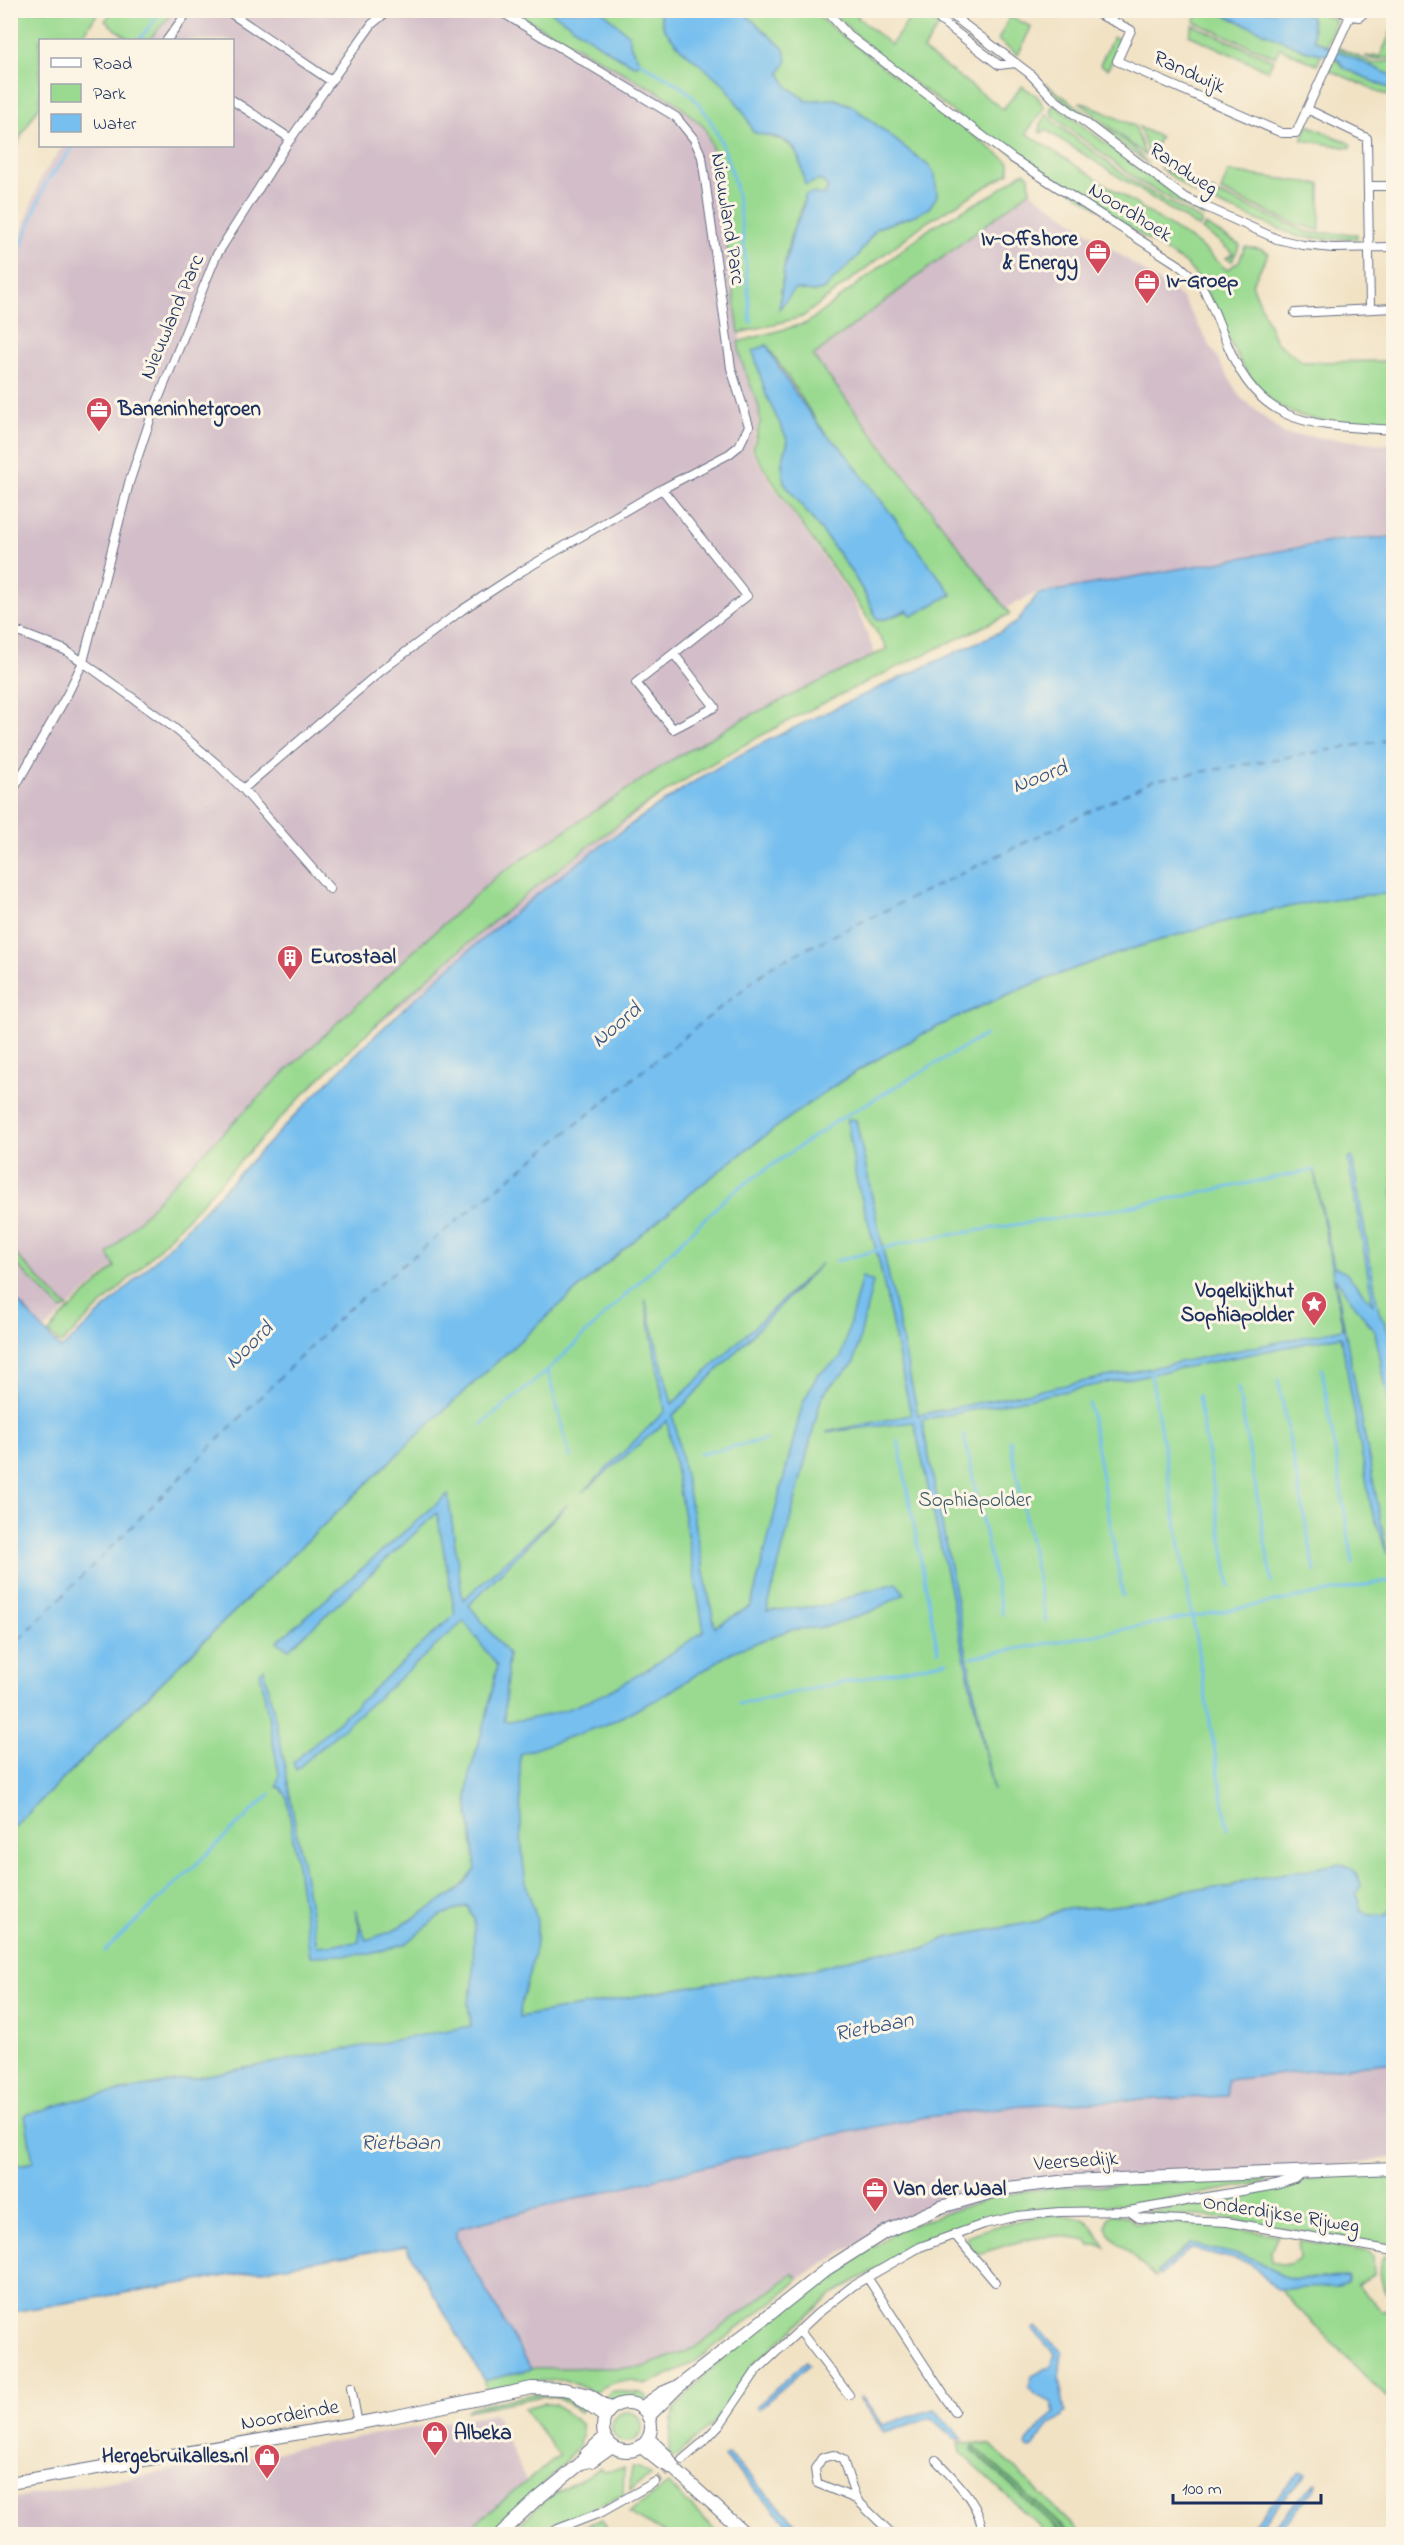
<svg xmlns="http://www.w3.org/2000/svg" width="1404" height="2545" font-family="'Indie Flower',sans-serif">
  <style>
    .industrial { fill: #d2bdc8 }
    .green { fill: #9ada90; stroke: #5a8477; stroke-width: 1.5; fill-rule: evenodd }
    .forest { fill: #7bba7a; stroke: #4b746c; stroke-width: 1.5 }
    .water { fill: #76bfef; stroke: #4877a6; stroke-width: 1.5 }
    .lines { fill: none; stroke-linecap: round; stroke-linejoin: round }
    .stream { stroke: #76bfef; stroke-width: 3 }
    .ferry { stroke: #325382; stroke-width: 1.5; stroke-dasharray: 8 6; stroke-linecap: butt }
    .street-tunnel { stroke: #c6beb0; stroke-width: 8; stroke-dasharray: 8 4; stroke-linecap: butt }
    .street-casing { stroke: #666e82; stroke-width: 10 }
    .secondary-casing { stroke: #666e82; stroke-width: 14 }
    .street { stroke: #fff; stroke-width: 8 }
    .secondary { stroke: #fff; stroke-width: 12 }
    .labels { text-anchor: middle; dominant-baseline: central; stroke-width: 6; stroke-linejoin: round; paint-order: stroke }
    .street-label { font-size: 21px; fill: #1b2f5e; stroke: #fcf5e5 }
    .poi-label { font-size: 21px; font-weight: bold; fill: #1b2f5e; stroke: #fcf5e5; text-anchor: start }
    .park-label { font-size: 21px; fill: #3b5a6a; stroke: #fcf5e5 }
    .water-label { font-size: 22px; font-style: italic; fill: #325382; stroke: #fcf5e5 }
  </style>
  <rect width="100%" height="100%" fill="#fcf5e5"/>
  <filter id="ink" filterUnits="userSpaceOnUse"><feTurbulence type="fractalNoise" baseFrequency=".0167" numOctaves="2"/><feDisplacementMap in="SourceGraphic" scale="12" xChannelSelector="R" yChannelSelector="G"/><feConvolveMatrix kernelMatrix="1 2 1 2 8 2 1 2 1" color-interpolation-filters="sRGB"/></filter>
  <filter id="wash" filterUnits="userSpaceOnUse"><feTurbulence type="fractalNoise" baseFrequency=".008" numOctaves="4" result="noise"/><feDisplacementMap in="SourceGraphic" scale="24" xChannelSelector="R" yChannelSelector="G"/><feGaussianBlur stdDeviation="1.35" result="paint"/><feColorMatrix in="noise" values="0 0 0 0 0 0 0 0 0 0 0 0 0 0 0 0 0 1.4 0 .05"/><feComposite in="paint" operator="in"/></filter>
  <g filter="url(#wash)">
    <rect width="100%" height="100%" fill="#f1e2c4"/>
    <path class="industrial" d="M154,11H512L676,101L708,126L717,155L741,344L761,411L751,449L773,486L853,600L882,671L701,762L348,1050L43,1331L11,1368L10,268L40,179L63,146H232V40H134Z
      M1030,191L1183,299L1240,397L1284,434L1393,445V536L1341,539L1094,584L1039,592L1006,608L813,356Z
      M1393,2048V2158L904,2217L819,2266L660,2370H528L446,2230L831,2126Z
      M495,2413L529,2487L490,2511L461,2534H11V2499Z"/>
    <path class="green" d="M11,10L99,11L80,40H40V105L22,134L11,160Z
      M113,10H174V11L149,40H130L105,21Z
      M512,11H550L615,55L640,62L631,47L629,35L605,13L599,11H659L664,29L724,84L746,116L753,132C792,142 797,142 805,184L818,180L825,183L828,188L824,195H805C803,207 799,215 794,226C785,249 783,277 780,301L795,289L813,292L823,290L856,257L877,228L918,214L930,167L852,106L835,99L807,101L788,87L780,73L784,49L742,11H815L822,20L1009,162V173L925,223L802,317L739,333L715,157L705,128L673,100Z
      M831,11H862L857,17L891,45L915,11H918L939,26L923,50L1003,109L1022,86L1037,96L1045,108L1026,133L1035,139L1198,244L1227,270L1239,261L1245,247L1260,249L1269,253L1252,284L1276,342L1303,362L1393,361V427C1304,420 1267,426 1227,335C1214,306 1208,288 1186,264L977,130L878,56Z
      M1195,11H1215L1305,50L1322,54L1317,65L1280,48L1275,57L1194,22L1199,12Z
      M1297,11H1315L1336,20L1326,46L1314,40L1311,17Z
      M1010,16L1031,27L1018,55L998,40Z
      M1193,25L1273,60L1268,71L1189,35Z
      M1393,27V57L1375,60L1365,56L1373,57L1374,55L1380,57Z
      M1113,37L1121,40L1108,69L1100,65Z
      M1339,48L1375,64L1393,60V76L1337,51Z
      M1335,58L1344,68L1393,90V98L1329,70Z
      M1046,84L1132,146L1148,164L1059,97Z
      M1081,102L1135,126L1145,155L1080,103Z
      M1054,104L1158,183L1205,213L1204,217L1140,182L1055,118L1050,110Z
      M1047,114L1054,122L1138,185L1202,221L1199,228L1046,130L1040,133L1041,124Z
      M1308,125L1351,144V148L1302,140Z
      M1139,127L1160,137L1150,157Z
      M1159,167L1215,192L1211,201L1191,191Z
      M1024,172L1029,176L1030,191L813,356L1010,614C877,677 740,737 620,823C512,901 410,990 315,1083C255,1143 199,1207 140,1268C114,1294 87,1318 61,1344L49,1333L61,1318L115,1267L108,1254L173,1183L264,1092L420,945L497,876L670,761L745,718L887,649C847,580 792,519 753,449L760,422L759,407L741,360L738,342L807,323L932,227L993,194ZM767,345L817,422L952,595L886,619H877C856,569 816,526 784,482L782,463L788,441L775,412L753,352Z
      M1228,172L1320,184V230L1295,224L1221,191Z
      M1219,194L1304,231L1315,233L1357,234V238L1332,239L1299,237L1215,203Z
      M1205,225L1240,245L1232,261L1226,258L1233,254L1220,242L1202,230Z
      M1393,893L1394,1877L1389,1881L1391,1908L1389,1912C1379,1920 1371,1916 1361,1910L1356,1894L1287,1874L1246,1880L1230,1887L1186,1890L1144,1902L1106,1907L1076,1908L1055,1912L1039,1921L946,1938L924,1949L875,1952L814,1969L732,1979L79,2099L33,2162L11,2167V1830C152,1692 292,1553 436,1418C535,1326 634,1236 741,1154C782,1123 823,1091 867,1065C961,1009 1063,969 1167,938C1216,923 1266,908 1317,900C1342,896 1368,895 1393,893Z
      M10,1250H11L68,1308L62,1310L11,1259Z
      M1332,2174H1393V2245L1369,2243L1228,2219L1199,2216H1151L1142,2213L1228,2200Z
      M1266,2178V2182L1152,2202L1021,2212L988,2219L926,2240L834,2293L755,2363L713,2424L673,2458L667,2452L669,2450L672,2420L675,2412L673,2410L713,2366L829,2273L901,2229L987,2199L1024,2191L1062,2187Z
      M1113,2214L1127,2216L1136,2223C1189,2222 1226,2226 1278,2235L1271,2251L1272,2262C1285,2265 1290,2266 1300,2257L1298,2240L1369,2252L1373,2257L1374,2274L1357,2285L1382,2311L1386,2309L1393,2317V2385L1388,2392L1393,2397V2404L1279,2289L1313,2278L1295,2279L1282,2276L1255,2259L1186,2247L1158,2271L1159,2274L1155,2277L1109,2234L1106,2227L1108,2218Z
      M1051,2215C1091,2218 1085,2215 1106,2248L1097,2244L1089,2246L1087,2240C1041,2231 1021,2241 978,2254L967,2242V2236C994,2226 1021,2219 1051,2215Z
      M1385,2256H1393V2288L1391,2290L1393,2297L1391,2298C1381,2286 1376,2270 1385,2256Z
      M793,2274L797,2276L796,2282L786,2291L693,2363L646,2385C625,2377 613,2381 593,2392L566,2380L540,2381L487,2392L484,2381L535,2368H640L694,2348Z
      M612,2391L642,2393L648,2399C641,2401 611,2401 604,2399Z
      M534,2394C554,2394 567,2396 584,2407L580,2412L558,2398L543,2396L466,2411L472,2407Z
      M544,2403L555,2405L581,2424L582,2437L578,2442L580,2444L548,2480L492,2534H462L559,2455L524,2408Z
      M612 2427a15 15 0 1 1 30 0a15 15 0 1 1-30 0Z
      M959,2442L991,2445L1081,2534H1070L974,2446L972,2450L1063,2534H1048L961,2453Z
      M631,2467L639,2468L652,2475L630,2490Z
      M600,2468L603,2471L624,2468L623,2495L548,2528L541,2534H509L545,2500Z
      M668,2484L719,2534H666L629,2513Z
      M602,2520L608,2530H596L588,2534H560Z"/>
    <path class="forest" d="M974,2446L1070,2534H1063L972,2449Z"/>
    <path class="water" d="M599,10L605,13L629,35L631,47L640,62L636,66L615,55L550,11Z
      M659,11H742L784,49L787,61L780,73L788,87L807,101L835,99L852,106L930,167L935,175L937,196L929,208L918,214L877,228L857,257L823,290L813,292L795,289L779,309L784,269L794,227L802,213L805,195L813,193L822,195L827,191V185L820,180L805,185C802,171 800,149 786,141C777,135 763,136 753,132L746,116L724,84L681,49L664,29Z
      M1215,11H1297L1311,16L1314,40L1393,76V90L1344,68L1337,58L1305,50Z
      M767,345C776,365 821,436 839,445L952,594L912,616L907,610L886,619H877C856,569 816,526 784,482L782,463L788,441L766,395L753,351Z
      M1393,537V893C1313,898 1244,915 1167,938C1063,969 961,1009 867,1065C823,1091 782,1123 741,1154C634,1236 535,1326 436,1418C292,1553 152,1692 11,1830L10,1311L19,1303L61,1349C166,1256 258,1150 358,1052C459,954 571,862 689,785C738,753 791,729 844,704C896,680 949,656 1002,631L1016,623L1038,594L1341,540Z
      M847,1119L856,1120L918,1415L1343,1329L1314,1170L1334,1267L1346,1273L1373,1304L1348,1159L1352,1157L1379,1312C1399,1343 1394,1388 1393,1423L1375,1332L1335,1278L1387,1554L1371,1507L1341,1336L922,1420L993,1791L914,1422L826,1432L911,1415L879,1261L856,1179Z
      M822,1263L673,1416L715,1627L751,1606L803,1402L818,1374L841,1358L862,1276L873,1282L854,1363L828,1388L821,1399L767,1611L829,1605L859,1593L897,1583L905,1594L872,1611L826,1627L789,1630L732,1652L660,1698L607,1724L520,1754C521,1797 519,1841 526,1883C528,1896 536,1910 537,1923C538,1956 523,1986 519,2017L732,1979L814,1969L875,1952L924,1949L946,1938L1039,1921L1061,1909L1106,1907L1144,1902L1186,1890L1230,1887L1246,1880L1338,1864C1352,1866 1357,1871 1361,1885L1356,1894L1361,1910L1370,1915L1385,1916L1391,1908L1389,1880L1393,1877V2062L1227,2080L1228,2096L1023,2105L926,2117L827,2136L459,2228L456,2233V2237L531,2369L484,2381L406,2246L11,2312V2167L33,2162L25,2115L79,2099L471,2026L468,2003L473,1984L474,1919L468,1906L439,1916L407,1943L371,1954L310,1956L287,1797L281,1788L277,1787L279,1774L260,1672L264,1669L281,1745L317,1946L359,1942L360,1928L355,1910L366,1940L393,1931L459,1890L476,1869L467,1798L470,1772L486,1719L497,1666L464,1621L296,1770L293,1763L455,1614L437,1513L289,1649L277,1642L448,1494L463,1600L568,1504L469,1605L508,1654L504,1721C580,1719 643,1672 704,1631L667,1421L582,1493L665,1411L645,1299L672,1404Z
      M1191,2244L1255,2259L1282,2276L1295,2279L1349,2277L1347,2283L1335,2287L1276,2289L1250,2263L1193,2249L1189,2250L1161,2275L1159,2274L1158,2272Z
      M1036,2327L1062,2352L1059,2378L1065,2411L1061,2418L1051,2423L1033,2447L1028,2448L1026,2445L1028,2441L1054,2412L1051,2402L1035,2395L1029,2387L1032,2376L1051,2366L1055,2354L1033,2330Z
      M806,2361L809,2365L761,2407L758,2409L756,2407Z
      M861,2396L882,2425L934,2409L963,2439H955L931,2418L884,2432L860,2399Z
      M728,2454L806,2534H797L724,2457Z
      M1300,2472L1306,2474L1252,2534H1244Z
      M1315,2482L1317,2483L1316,2487L1276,2534H1266Z"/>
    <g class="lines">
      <path class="stream" d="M139,40L162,10
        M638,60C654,73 678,81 692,96C745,153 743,250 751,323
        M10,274L46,183L74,146
        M836,1261L911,1241L1123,1208L1314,1170
        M1322,1369L1353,1564
        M548,1372L570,1457
        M1151,1374L1228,1829
        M1278,1380L1315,1572
        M1238,1387L1272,1582
        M1198,1396L1230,1586
        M1089,1404L1123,1596
        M482,1424L547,1371L730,1194L835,1122L985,1035
        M964,1435L1002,1614
        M898,1440L938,1651
        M1010,1440L1046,1622
        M699,1454L765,1440
        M972,1657L1394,1580
        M739,1704L947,1661
        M105,1951L270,1794"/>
      <path class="ferry" d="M10,1649L347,1310L773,965L1154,780L1394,739"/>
    </g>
  </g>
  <g filter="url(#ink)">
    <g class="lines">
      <path class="street-tunnel" d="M655,2482L675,2466"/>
      <g class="street-casing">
        <path id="street" d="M226,10L331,81
          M826,10L848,35L1012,158L1179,265C1186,272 1196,279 1202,287C1213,305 1220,327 1228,346C1263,430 1314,424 1394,430
          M939,10L940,20L999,65L1016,63
          M945,10L1029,73L1054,99L1184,197L1277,239L1303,245L1333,248L1394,247
          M1090,10L1131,30L1117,61L1282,133H1296L1350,16
          M1338,10L1350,16L1359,17L1368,10
          M167,40L189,10
          M232,100L291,139
          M1307,109L1367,138L1370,308
          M1368,186H1394
          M1295,313L1394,308
          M662,489L747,596L636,683L673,729L715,707L674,654
          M10,629L65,650L83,662L173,727L217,764L243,789L382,670L462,610L522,571L662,489L729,454L739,446L749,426L731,368L702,157L694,139L676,117L498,10
          M243,789L330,889
          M10,796L67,695L83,662L129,483L151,417L216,256L285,147L331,81L372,24L389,10
          M1129,2211L1139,2218L1227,2222L1394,2251
          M954,2234L995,2282
          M867,2277L955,2412
          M799,2330L849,2395
          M351,2387L358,2424
          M682,2460L702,2443L721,2423L757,2370L817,2314L854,2285L920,2247L984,2224L1017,2216L1059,2212L1129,2211L1276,2185L1295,2179L1303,2172
          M936,2460C954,2479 983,2506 982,2534
          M856,2499L843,2460L833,2455L822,2458L815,2469L817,2483L856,2499L892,2534
          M550,2534L558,2529L602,2512L655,2482"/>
      </g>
      <g class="secondary-casing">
        <path id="secondary" d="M576,2393L584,2402L605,2417
          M603 2427a24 24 0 1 1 48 0a24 24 0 1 1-48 0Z
          M641,2408L662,2393L676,2387
          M648,2417L678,2387L827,2269L885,2232L941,2207L1007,2188L1068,2181L1394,2168
          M648,2438L667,2456L674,2468
          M640,2446L660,2462L674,2469L746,2534
          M581,2463L591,2461L612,2446
          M10,2483L382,2419L532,2388L564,2389L589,2395L611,2409
          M500,2534L536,2500L580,2464L586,2454L605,2437"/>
      </g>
      <use href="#street" class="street"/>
      <use href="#secondary" class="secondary"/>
    </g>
  </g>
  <defs>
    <g id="office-pin" transform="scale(1.35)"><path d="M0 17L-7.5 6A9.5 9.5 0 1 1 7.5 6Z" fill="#d1495b" stroke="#fcf5e5"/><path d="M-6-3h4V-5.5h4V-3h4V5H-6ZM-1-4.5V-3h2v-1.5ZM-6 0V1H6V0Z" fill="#fff"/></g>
    <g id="building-pin" transform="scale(1.35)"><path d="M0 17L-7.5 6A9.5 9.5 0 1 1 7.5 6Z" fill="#d1495b" stroke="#fcf5e5"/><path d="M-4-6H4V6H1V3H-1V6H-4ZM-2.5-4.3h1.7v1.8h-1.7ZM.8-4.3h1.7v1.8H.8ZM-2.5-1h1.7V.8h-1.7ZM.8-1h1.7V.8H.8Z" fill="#fff"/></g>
    <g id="sight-pin" transform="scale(1.35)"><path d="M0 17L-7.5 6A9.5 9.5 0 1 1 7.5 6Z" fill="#d1495b" stroke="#fcf5e5"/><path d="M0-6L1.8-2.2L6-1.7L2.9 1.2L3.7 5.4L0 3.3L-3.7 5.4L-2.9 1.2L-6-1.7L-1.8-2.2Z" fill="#fff"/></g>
    <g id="shop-pin" transform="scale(1.35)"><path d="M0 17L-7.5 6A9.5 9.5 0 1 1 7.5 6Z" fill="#d1495b" stroke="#fcf5e5"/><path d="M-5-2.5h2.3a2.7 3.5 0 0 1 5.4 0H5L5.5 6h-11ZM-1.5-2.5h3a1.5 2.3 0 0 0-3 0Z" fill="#fff"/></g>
  </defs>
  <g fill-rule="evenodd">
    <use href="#office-pin" x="1098" y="252"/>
    <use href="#office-pin" x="1147" y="282"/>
    <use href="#office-pin" x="99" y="410"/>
    <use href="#building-pin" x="290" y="958"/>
    <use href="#sight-pin" x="1314" y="1304"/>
    <use href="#office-pin" x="875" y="2190"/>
    <use href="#shop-pin" x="435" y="2434"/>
    <use href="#shop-pin" x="267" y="2457"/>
  </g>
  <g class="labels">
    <g class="street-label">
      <text transform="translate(1189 73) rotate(24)">Randwijk</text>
      <text transform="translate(1183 170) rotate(34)">Randweg</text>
      <text transform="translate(1130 213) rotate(32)">Noordhoek</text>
      <text transform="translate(727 219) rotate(81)">Nieuwland Parc</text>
      <text transform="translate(173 317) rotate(-67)">Nieuwland Parc</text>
      <text transform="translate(1076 2162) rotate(-4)">Veersedijk</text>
      <text transform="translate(1281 2215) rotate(9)">Onderdijkse Rijweg</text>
      <text transform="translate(290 2416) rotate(-10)">Noordeinde</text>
    </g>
    <g class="poi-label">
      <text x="1078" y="240" text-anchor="end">Iv-Offshore<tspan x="1078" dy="24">&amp; Energy</tspan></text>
      <text x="1166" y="282">Iv-Groep</text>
      <text x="118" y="410">Baneninhetgroen</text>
      <text x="310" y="958">Eurostaal</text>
      <text x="1294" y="1292" text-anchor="end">Vogelkijkhut<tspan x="1294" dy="24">Sophiapolder</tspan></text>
      <text x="894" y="2190">Van der Waal</text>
      <text x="454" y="2434">Albeka</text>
      <text x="248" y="2457" text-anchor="end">Hergebruikalles.nl</text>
    </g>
    <g class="park-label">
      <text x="975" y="1501">Sophiapolder</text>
    </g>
    <g class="water-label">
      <text transform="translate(1040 778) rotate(-21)">Noord</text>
      <text transform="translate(617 1026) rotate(-40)">Noord</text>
      <text transform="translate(250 1346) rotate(-44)">Noord</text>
      <text transform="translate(874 2028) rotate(-11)">Rietbaan</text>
      <text x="400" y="2144">Rietbaan</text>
    </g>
  </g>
  <rect width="1404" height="2545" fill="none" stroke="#fcf5e5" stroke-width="36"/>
  <rect x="39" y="39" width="195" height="108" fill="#fcf5e5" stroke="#a2a6af" stroke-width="1.5"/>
  <rect x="51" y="58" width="30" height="9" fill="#ffffff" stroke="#a2a6af" stroke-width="1.5"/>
  <text x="93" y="69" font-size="18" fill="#1b2f5e">Road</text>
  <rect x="51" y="84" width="30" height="18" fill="#9ada90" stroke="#a2a6af" stroke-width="1.5"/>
  <text x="93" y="99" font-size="18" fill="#1b2f5e">Park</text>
  <rect x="51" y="114" width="30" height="18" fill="#76bfef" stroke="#a2a6af" stroke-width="1.5"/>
  <text x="93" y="129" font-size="18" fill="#1b2f5e">Water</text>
  <path d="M1173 2494v9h148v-9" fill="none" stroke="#1b2f5e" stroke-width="3"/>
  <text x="1182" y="2494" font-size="18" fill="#1b2f5e" stroke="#fcf5e5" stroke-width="4.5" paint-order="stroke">100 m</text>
</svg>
